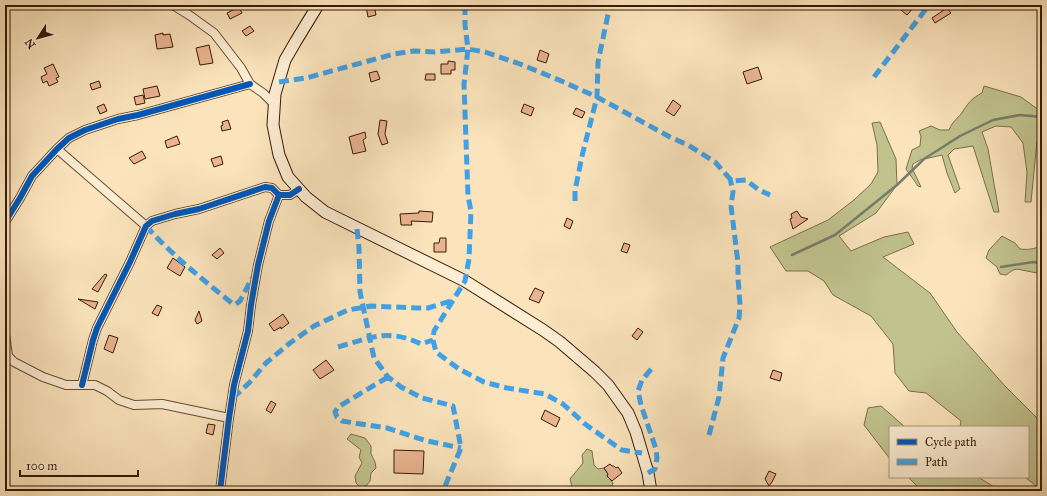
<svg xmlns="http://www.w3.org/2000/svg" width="1047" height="496" font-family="'IM FELL Great Primer',serif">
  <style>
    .green { fill: #c1c38e; stroke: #7c6e4a }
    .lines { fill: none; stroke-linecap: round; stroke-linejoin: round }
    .stream { stroke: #767d6c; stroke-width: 2.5 }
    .building { fill: #eab491; stroke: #381a05 }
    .street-casing { stroke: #694c33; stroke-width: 10 }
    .secondary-casing { stroke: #381a05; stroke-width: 13 }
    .street { stroke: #fcedd3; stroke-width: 8 }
    .secondary { stroke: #fcedd3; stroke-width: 11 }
    .quiet { stroke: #3fa2e9; stroke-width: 5; stroke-dasharray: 10 5; stroke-linecap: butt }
    .cycleway-casing { stroke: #fcedd3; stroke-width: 8 }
    .cycleway { stroke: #0057b8; stroke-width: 6 }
  </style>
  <rect width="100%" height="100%" fill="#fbe4bc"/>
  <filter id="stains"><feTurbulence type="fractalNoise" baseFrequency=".005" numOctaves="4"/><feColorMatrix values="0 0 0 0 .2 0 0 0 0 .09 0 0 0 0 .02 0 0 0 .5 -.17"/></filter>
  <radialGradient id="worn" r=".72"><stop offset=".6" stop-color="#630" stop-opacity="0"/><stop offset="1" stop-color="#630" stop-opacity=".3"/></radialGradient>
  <path class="green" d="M984,86L1021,97L1036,108L1042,111V141H1037L1031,202H1025L1027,172L1023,143L1011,127L996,126L982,132L988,149L999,212H994L973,146L954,149L948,155L960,189L955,193L947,173L942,155L920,160L913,164L912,168L921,187L918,186L906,169L912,150L920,146L921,136L919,131L931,126L940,130H949C953,120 958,119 963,111C970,101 971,99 982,93Z
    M880,122L896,159L897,185L876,213L839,236L851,251L884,237L908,232L914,244L883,257L930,293L957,332L1005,386L1042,423V491L1025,477H1028V427H960L961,421L926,393L909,391L895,373L893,344L871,316L833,295L824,281L808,271H786L770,247L828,220L854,200L871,184L878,172L877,145L872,123Z
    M1002,236L1015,243L1020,249C1028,250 1034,249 1041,246L1042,243V274L1017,269L1013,270L1006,275L1000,274L997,267L986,258L989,250Z
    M881,406L905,427H890V459L864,425L868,408Z
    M351,434L365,438L371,446V454L375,462L376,468L371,473L370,481L366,486L360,487L356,483L355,476L362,463L359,457L361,450L347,439Z
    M587,449L592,451L594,465L598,469L604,468L608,474L607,476L613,483L612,486L614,491H573L570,479L583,463L582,455Z
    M908,477H978L1001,491H922Z"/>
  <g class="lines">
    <path class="stream" d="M792,255L835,235L897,185L924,159L960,136L993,120L1020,115L1042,117
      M1001,267L1033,262L1042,263"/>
  </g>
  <path class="building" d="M370,5H374L376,15L368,17L366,6Z
    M906,5H916L907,15L901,10Z
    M239,7L242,13L230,19L227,13Z
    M947,8L951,13L935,23L932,18Z
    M250,26L254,31L246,36L242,31Z
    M163,33V35L170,34L173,47L157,49L155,35Z
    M209,45L213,63L200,65L196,48Z
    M540,50L549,54L546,63L537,60Z
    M448,61L455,62V70H451V74H441V64H448Z
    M53,64L59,77L56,78L58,82L49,86L47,81L43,83L41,77L47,74L44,68Z
    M758,67L762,79L747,84L743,72Z
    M377,71L380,79L371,82L369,73Z
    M426,74H435V80H425Z
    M99,81L101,87L92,90L90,84Z
    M157,86L160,96L145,99L143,89Z
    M143,95L145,103L136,105L134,97Z
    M673,100L681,106L674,116L666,111Z
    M104,104L107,111L100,114L97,107Z
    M524,104L534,108L531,116L521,112Z
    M576,108L585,112L582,118L573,114Z
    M228,120L231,129L222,131L221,126L223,125L222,122Z
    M380,120L387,121L385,134L388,143L382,145L378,134Z
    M365,132L366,138L363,140L366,151L353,154L349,137Z
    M177,136L180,144L167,148L165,141Z
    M142,151L146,158L134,164L129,158Z
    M221,156L223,164L214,167L211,159Z
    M419,211L433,212L432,222L411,221L412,225H401L400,214L419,213Z
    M797,211L801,217L808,219L793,229L790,219L792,218L791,214Z
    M567,218L573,221L570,229L564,226Z
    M440,238H446V252H434V243H439Z
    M624,243L630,245L627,253L621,251Z
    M220,248L224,253L217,259L212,255Z
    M173,258L185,267L180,276L167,268Z
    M105,274L107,275L98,292L92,289Z
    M535,288L544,292L539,303L529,299Z
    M78,299L98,302L95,309Z
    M157,305L162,307L158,316L152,313Z
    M199,311L202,321L199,323L197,324L195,320Z
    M283,314L289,323L281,329V327L274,331L269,324Z
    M638,328L643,332L637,340L632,336Z
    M109,335L118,338L113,353L104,349Z
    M326,360L334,370L320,379L313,370Z
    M773,370L782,373L780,381L770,378Z
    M271,401L276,404L271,413L266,410Z
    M545,410L560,418L556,427L541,419Z
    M208,424L215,425L213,435L206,433Z
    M394,450L424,451L423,474L394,473Z
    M610,464L612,466H614L616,468L618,467L622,473L612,481L607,476L608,474L604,468Z
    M769,471L776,474L772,482L769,486L765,479Z"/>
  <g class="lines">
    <g class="street-casing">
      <path id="street" d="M173,5L189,15L214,33L241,68L250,84L263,93L274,104
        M57,149L146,226
        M5,222L20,198L32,176L57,149L69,138L85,130L118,119L138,115L250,84
        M5,334L8,356L14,362L43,377L66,385H95L107,391L119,400L134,405L162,404L229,418
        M82,385L93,340L97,328L130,262L146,226L152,221L175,214L199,209L265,187L272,188L279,195
        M220,491L229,418L234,385L248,331L251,305L258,265L269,221L279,195H290L299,189"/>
    </g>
    <g class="secondary-casing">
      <path id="secondary" d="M318,5L296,41L285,60L275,94L273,125L279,155L288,177L306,197L325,212L465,281L543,330L560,342L595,372L608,385L628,413L636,432L648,473L651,491"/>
    </g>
    <use href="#street" class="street"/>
    <use href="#secondary" class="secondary"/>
    <path class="quiet" d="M465,5V25L468,49L464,84L468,196L471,211L469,259L465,281L434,331L433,340L436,352L459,369L484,382L507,388L545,394L563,404L585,424L616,446L622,450L642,453
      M801,5H807
      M874,77L929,5
      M279,82L306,78L394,54L414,51L435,52L468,49L485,52L520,64L559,80L597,97L670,137L688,145L715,162L732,181L746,180L759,190L770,195
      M575,201V191L582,156L597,97L598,62L610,5
      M146,226C172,255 202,279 233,304H236L240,301L252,278
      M357,229L359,248L360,292L374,358L388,377L401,387L422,398L453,406L461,448L443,491
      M338,347C370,338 388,328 421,344L433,340
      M388,377L338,407L335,412L337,417L342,421L387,428L427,441L461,448
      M233,398L250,382L266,363L290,343L314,326L348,310L371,306L417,308H428L454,300
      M709,435L719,397L723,358L739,318L740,305L738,278V263L731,206L733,192L730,178
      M648,473L655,469L657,458L656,449L641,405L638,391L642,380L653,367"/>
    <g class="cycleway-casing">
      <path id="cycleway" d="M5,222L20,198L32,176L57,149L69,138L85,130L118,119L138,115L250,84
        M82,385L93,340L97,328L130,262L146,226L152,221L175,214L199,209L265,187L272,188L279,195
        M220,491L229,418L234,385L248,331L251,305L258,265L269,221L279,195H290L299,189"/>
    </g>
    <use href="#cycleway" class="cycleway"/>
  </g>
  <rect width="1047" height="496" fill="none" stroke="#fbe4bc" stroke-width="20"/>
  <rect x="6" y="6" width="1035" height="484" fill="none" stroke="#381a05" stroke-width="2"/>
  <rect x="10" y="10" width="1027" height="476" fill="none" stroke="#381a05"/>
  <rect x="889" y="426" width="140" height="52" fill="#fcedd3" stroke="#ae9981"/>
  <rect x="897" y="439" width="20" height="6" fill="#0057b8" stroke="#ae9981"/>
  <text x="925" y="446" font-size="12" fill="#381a05">Cycle path</text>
  <rect x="897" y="459" width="20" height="6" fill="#3fa2e9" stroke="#ae9981"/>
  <text x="925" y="466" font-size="12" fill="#381a05">Path</text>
  <g transform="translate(38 38) rotate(234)" stroke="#fcedd3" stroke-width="3" paint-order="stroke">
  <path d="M0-3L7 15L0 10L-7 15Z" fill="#381a05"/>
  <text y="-6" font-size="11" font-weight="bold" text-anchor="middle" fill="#381a05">N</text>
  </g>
  <path d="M20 470v6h118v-6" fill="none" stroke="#381a05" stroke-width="2"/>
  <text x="26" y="470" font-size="12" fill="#381a05" stroke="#fcedd3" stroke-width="3" paint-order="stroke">100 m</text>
  <rect width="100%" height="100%" filter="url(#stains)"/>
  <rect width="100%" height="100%" fill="url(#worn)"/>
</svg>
